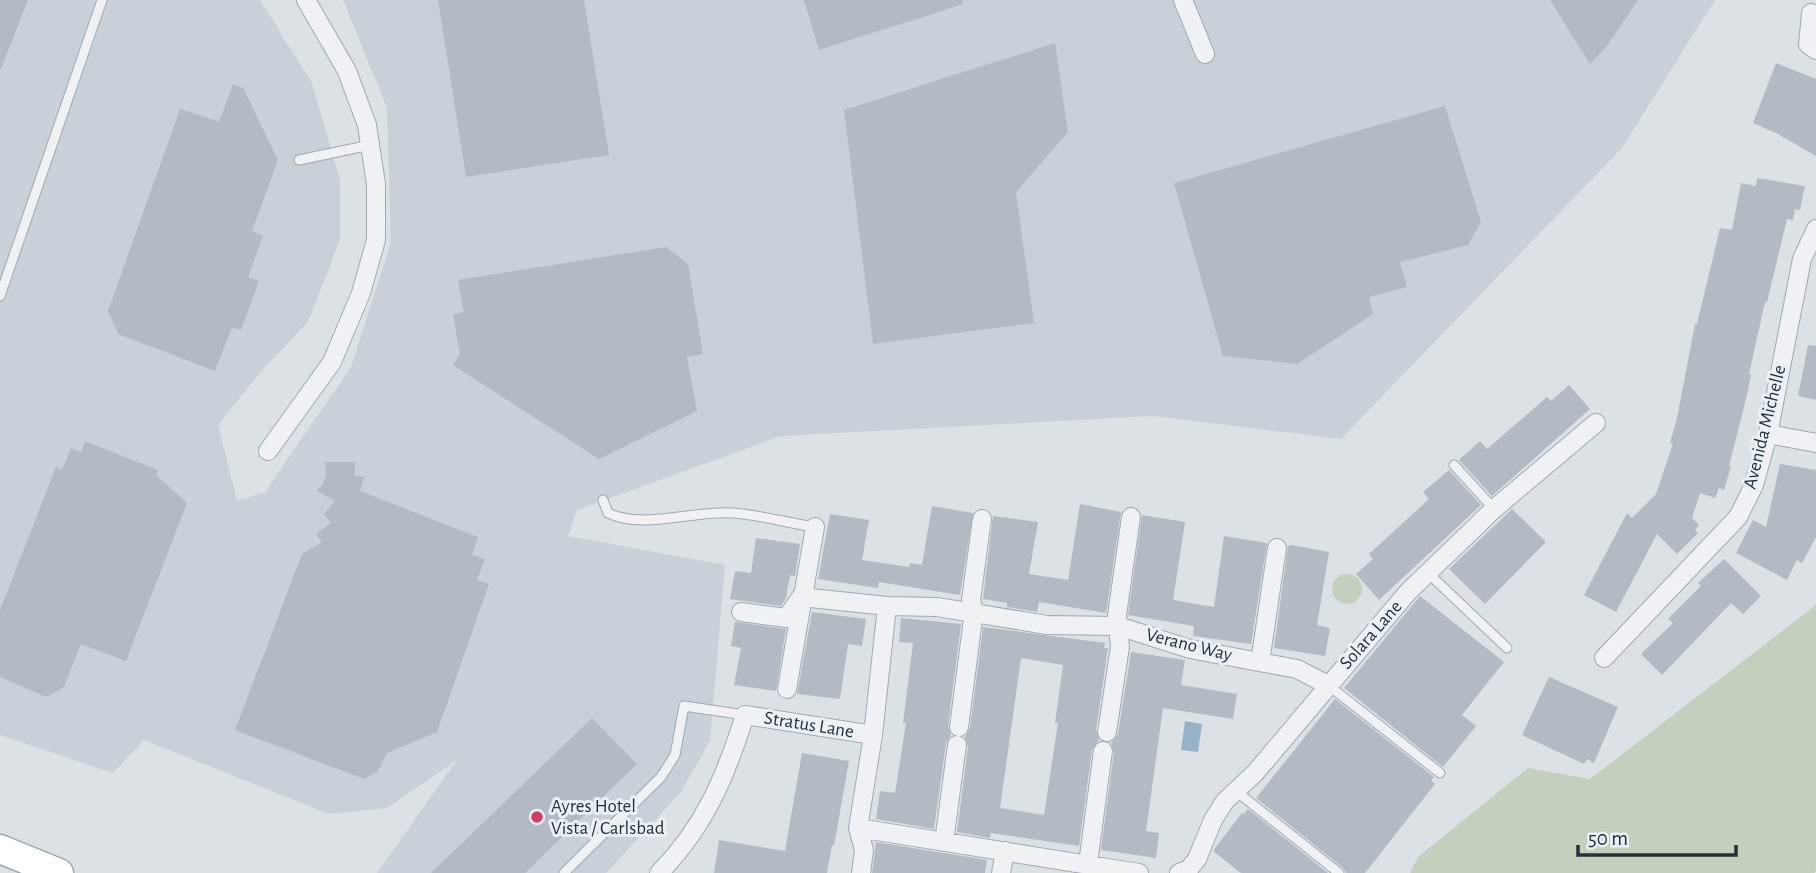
<svg xmlns="http://www.w3.org/2000/svg" width="1816" height="873" font-family="'Alegreya Sans',sans-serif">
  <style>
    .built { fill: #cad0d8 }
    .green { fill: #c3d0bd }
    .water { fill: #97b2c6 }
    .building { fill: #b3bac3; fill-rule: evenodd }
    .lines { fill: none; stroke-linecap: round; stroke-linejoin: round }
    .lane-casing { stroke: #a2a8b0; stroke-width: 11 }
    .street-casing { stroke: #a2a8b0; stroke-width: 20 }
    .primary-casing { stroke: #9ca6b1; stroke-width: 31 }
    .lane { stroke: #eff1f4; stroke-width: 9 }
    .street { stroke: #eff1f4; stroke-width: 18 }
    .primary { stroke: #fff; stroke-width: 28 }
    .poi-dot { fill: #cb4161; stroke: #ebf0f4; stroke-width: 2.5 }
    .labels { text-anchor: middle; dominant-baseline: central; stroke-width: 6; stroke-linejoin: round; paint-order: stroke }
    .street-label { font-size: 19px; fill: #26303c; stroke: #ebf0f4 }
    .poi-label { font-size: 19px; fill: #26303c; stroke: #ebf0f4; text-anchor: start }
  </style>
  <rect width="100%" height="100%" fill="#dce1e6"/>
  <path class="built" d="M0,0H260L312,83L340,180V240L308,322L263,369L218,425L237,501L265,492L351,367L391,242L387,108L343,0H1715L1622,148L1341,439L1152,416L781,436L577,510L568,536L725,565L710,741L681,792L606,873H377L457,760L387,808L329,814L144,740L113,773L0,735Z"/>
  <path class="green" d="M1332 589a15 15 0 1 1 30 0a15 15 0 1 1-30 0Z
    M1816,605V870L1814,873H1410L1418,857L1528,768L1590,779Z"/>
  <path class="water" d="M1185,721L1202,724L1198,752L1181,750Z"/>
  <path class="building" d="M0,0H28L1,69L0,68Z
    M438,0H584L609,155L466,177Z
    M804,0H962L963,4L819,50Z
    M1550,0H1638L1607,46L1590,64Z
    M1055,43L1068,132L1016,192L1034,323L873,344L844,110Z
    M1776,63L1816,79V156L1776,133L1753,123Z
    M233,84L243,88L278,160L252,231L263,236L248,277L259,281L241,330L232,327L215,371L118,334L108,311L180,109L219,122Z
    M1445,106L1481,222L1468,245L1400,262L1407,287L1369,297L1373,314L1297,364L1223,356L1174,183Z
    M1757,178L1805,186L1800,210L1795,209L1793,220L1787,219L1767,302H1765L1749,374L1751,375L1746,399L1729,466H1731L1724,490L1719,488L1715,498L1700,493L1692,518L1699,525L1695,530L1698,533L1677,554L1657,534L1616,612L1584,595L1627,513L1632,518L1656,494L1673,444L1670,443L1677,418L1695,324H1697L1720,228L1732,230L1741,183L1756,186Z
    M666,247L688,264L703,354L687,357L697,411L599,459L453,365L460,354L453,314L464,312L458,280Z
    M1808,345L1816,346V400L1798,396Z
    M1569,385L1590,409L1492,496L1459,460L1460,459L1480,441L1487,449L1547,397L1551,401Z
    M85,441L158,470L156,475L187,503L126,661L81,644L64,687L46,697L0,677V610L56,467L62,470L71,448L81,452Z
    M325,462H355V476L364,477L360,491L478,537L472,555L485,559L477,580L489,584L437,732L387,753L378,771L364,779L235,730L302,554L322,542L316,534L331,523L324,514L335,501L317,491L323,484L326,474Z
    M1780,464L1816,470V537L1802,563L1797,560L1787,580L1736,553L1753,520L1766,527Z
    M1449,470L1481,505L1379,600L1356,574L1373,559L1369,554L1429,499L1423,492Z
    M1080,504L1121,512L1106,613L1039,602L1037,612L1007,607V603L983,599L993,516L1038,522L1029,574L1068,580Z
    M932,506L973,513L960,595L879,582L878,588L818,579L830,514L869,520L862,560L909,567L910,563L922,565Z
    M1512,509L1546,542L1485,604L1449,569Z
    M1142,515L1185,522L1173,600L1214,607L1224,536L1267,543L1251,644L1193,636L1194,626L1128,615Z
    M756,538L800,544L795,576L790,575L786,598L781,606L730,599L735,571L751,573Z
    M1291,545L1329,552L1317,625L1330,628L1325,656L1274,648L1288,546Z
    M1724,559L1761,596L1743,614L1731,603L1662,675L1641,654L1673,623L1668,619L1701,586L1698,583Z
    M1420,596L1504,662L1462,715L1476,726L1443,767L1344,688Z
    M812,612L866,619L862,646L848,644L840,699L797,694Z
    M901,618L961,624L948,726L951,735L946,743L934,829L876,819L880,791L895,793L906,723H903L913,643L899,642Z
    M735,622L786,629L776,691L734,685L741,648L731,646Z
    M983,627L1105,643L1104,648H1108L1096,730L1099,740L1092,750L1079,846L991,833L990,838L957,832L968,747L965,737L970,728ZM1021,658L1063,665L1055,723H1058L1044,815L1000,808Z
    M1131,652L1185,660L1181,685L1237,694L1233,719L1163,708L1146,831L1159,833L1156,858L1101,850L1114,752L1111,743L1118,734Z
    M1549,677L1618,707L1594,763L1587,759L1584,764L1522,735Z
    M1335,699L1434,777L1431,781L1435,784L1365,873H1346L1343,868L1256,798Z
    M592,718L637,764L525,873H431Z
    M802,753L849,761L834,846L832,845L827,873H714L719,840L785,851Z
    M1248,809L1328,873H1241L1213,851L1242,813L1244,814Z
    M876,842L987,860L985,873H872Z"/>
  <g class="lines">
    <g class="lane-casing">
      <path id="lane" d="M299,160L370,145
        M0,296L102,0
        M1454,465L1494,509
        M603,500L608,513C643,530 694,510 733,513C760,515 788,523 815,527
        M1428,573L1507,648
        M1328,685L1440,773
        M1236,791L1339,873
        M564,873L661,777L675,755L684,706L745,715"/>
    </g>
    <g class="street-casing">
      <path id="street" d="M1183,0L1205,54
        M1811,13L1808,44L1816,50
        M1768,434L1816,443
        M268,451L332,362L361,293L376,240V184L367,125L347,71L306,0
        M741,612L786,618L801,597L887,606L937,607L1047,625L1118,626L1190,649L1297,669L1328,685
        M1604,658L1738,517L1754,485L1768,434L1802,259L1816,229
        M1260,662L1277,548
        M787,689L815,527
        M959,727L974,611L971,600L982,519
        M1107,732L1120,647L1117,615L1131,517
        M858,828L1139,873
        M944,842L957,745
        M1088,864L1103,751
        M659,873C705,827 726,775 745,715L873,735
        M861,873L864,850L858,828L873,735L887,606
        M1001,873L1005,851
        M1179,873L1189,869L1197,859L1213,820L1225,801L1255,773L1408,592L1494,509L1596,423"/>
    </g>
    <g class="primary-casing">
      <path id="primary" d="M0,849L59,873"/>
    </g>
    <use href="#lane" class="lane"/>
    <use href="#street" class="street"/>
    <use href="#primary" class="primary"/>
  </g>
  <circle class="poi-dot" cx="537" cy="817" r="7"/>
  <g class="labels">
    <g class="street-label">
      <text transform="translate(1765 427) rotate(-76)">Avenida Michelle</text>
      <text transform="translate(1371 635) rotate(-49)">Solara Lane</text>
      <text transform="translate(1189 645) rotate(14)">Verano Way</text>
      <text transform="translate(809 725) rotate(9)">Stratus Lane</text>
    </g>
    <g class="poi-label">
      <text x="551" y="806">Ayres Hotel<tspan x="551" dy="22">Vista / Carlsbad</tspan></text>
    </g>
  </g>
  <path d="M1578 845v10h158v-10" fill="none" stroke="#26303c" stroke-width="3.5"/>
  <text x="1588" y="845" font-size="21" fill="#26303c" stroke="#ebf0f4" stroke-width="5" paint-order="stroke">50 m</text>
</svg>
